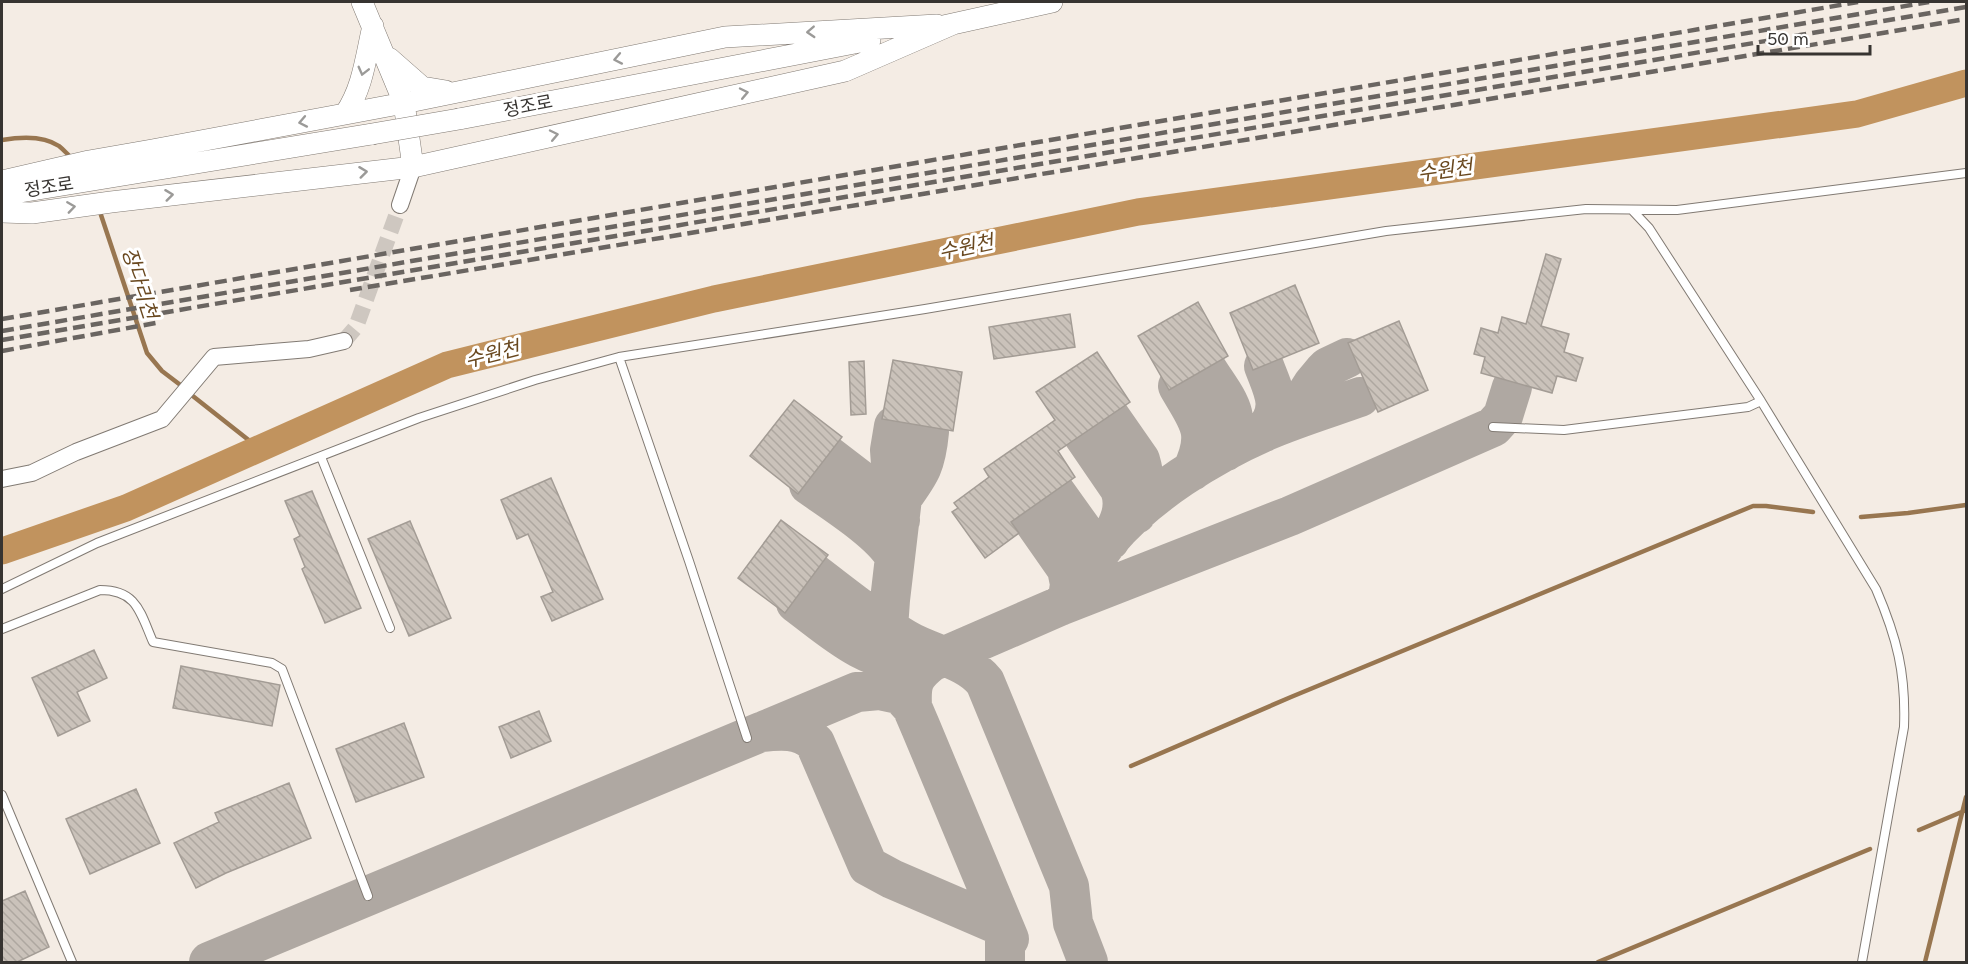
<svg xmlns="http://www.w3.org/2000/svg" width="1968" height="964" font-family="Figtree,'Noto Sans KR',sans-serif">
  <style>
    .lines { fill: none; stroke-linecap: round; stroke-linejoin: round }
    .stream { stroke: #987650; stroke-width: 4.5 }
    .river { stroke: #c1935e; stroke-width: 27 }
    .taxiway { stroke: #afa8a2; stroke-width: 40 }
    .building { fill: url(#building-back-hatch); stroke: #a39c95; stroke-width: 1.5 }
    .minor-tunnel { stroke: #cec7c0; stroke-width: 16; stroke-dasharray: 16 8; stroke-linecap: butt }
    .service-casing { stroke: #817a73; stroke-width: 10 }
    .minor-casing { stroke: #817a73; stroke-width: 18 }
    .tertiary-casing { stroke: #817a73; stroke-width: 22 }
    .service { stroke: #fff; stroke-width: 8 }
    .minor { stroke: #fff; stroke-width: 16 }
    .tertiary { stroke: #fff; stroke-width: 21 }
    .rail { stroke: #6a6561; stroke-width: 4.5; stroke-dasharray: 12 6; stroke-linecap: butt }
    .tertiary-bridge-casing { stroke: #817a73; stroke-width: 22; stroke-linecap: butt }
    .tertiary-bridge { stroke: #fff; stroke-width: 21 }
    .oneway { stroke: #9b9a98 }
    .labels { text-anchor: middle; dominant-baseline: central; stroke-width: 6; stroke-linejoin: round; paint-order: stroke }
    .street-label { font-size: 18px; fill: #373431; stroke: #fff }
    .water-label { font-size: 20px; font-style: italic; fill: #69481f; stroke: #fff }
  </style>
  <defs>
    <pattern id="building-back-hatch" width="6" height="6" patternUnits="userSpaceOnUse" patternTransform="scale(1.5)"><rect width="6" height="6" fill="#cac2ba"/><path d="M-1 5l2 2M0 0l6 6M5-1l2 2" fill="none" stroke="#aea7a0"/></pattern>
  </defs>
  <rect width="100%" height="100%" fill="#f4ece4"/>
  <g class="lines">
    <path class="stream" d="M2,140C19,137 43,135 59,146C64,150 68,155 73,159
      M99,209L147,353L162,371L183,387
      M189,393L260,449
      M1861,517L1908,513L1966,505
      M1131,766L1291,697L1753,506H1766L1813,512
      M1919,830L1964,811
      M1598,962L1870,849
      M1925,962L1966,797"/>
    <path class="river" d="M2,551L126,508L447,365L714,299L1138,212L1857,114L1966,83"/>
    <path class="taxiway" d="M1264,366C1274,393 1284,407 1264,432
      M1207,369C1225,398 1245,416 1226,451
      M1178,386C1198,421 1211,431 1192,471
      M1108,414L1140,460C1146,480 1145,495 1136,514
      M1284,423L1299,406L1313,384L1323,372L1328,367L1347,358
      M1081,432L1120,489C1127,508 1119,523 1110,540
      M829,456L889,502L896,509L900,520
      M809,485C833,502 881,532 895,557
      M1053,489L1091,542L1093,556L1090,568
      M902,498C921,472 926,464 929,432
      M1025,509L1067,569L1070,584L1068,598
      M815,574C844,596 873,620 905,639C931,655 966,658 985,682L1069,886L1073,923L1088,962
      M796,603C835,632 864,661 916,664
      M1060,606C1080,586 1092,561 1109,540C1148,494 1211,455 1266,431C1296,418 1329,408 1360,397
      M892,650L888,628L890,600L902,498L891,464L890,450L894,426
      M912,707C911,684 912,677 931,662L1060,606L1290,516L1493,427L1503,416L1512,387
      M766,730L857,692L879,690L898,694L903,697L912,707L921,728L1009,939
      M209,962L761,732C780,730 800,728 815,743L868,866L892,879L1001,926L1005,930V962"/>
  </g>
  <path class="building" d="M1546,254L1561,259L1541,326L1569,334L1564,352L1583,358L1576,381L1557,376L1552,393L1481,373L1485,357L1474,354L1481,328L1498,333L1502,317L1526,324Z
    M1295,285L1319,343L1253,370L1230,313Z
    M1198,302L1228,356L1169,390L1138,336Z
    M1070,314L1075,347L994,359L989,327Z
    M1399,321L1428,390L1378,412L1348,343Z
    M1097,352L1130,402L1058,451L1075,477L1011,522L1019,533L985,558L952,512L958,508L954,503L989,477L984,469L1055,420L1036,392Z
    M893,360L962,372L953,431L882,419Z
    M864,361L866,414L851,415L849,362Z
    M794,400L842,437L798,494L750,456Z
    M551,478L603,599L552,621L541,597L553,592L528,534L517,539L501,500Z
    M312,491L361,608L325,623L302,569L305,567L294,539L300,536L285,501Z
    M781,520L828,555L785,613L738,578Z
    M410,521L451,618L409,636L368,539Z
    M94,650L107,678L77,692L90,721L58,736L32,678Z
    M181,666L280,685L272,726L173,708Z
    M539,711L551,741L511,758L499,727Z
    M404,723L424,777L356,802L336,749Z
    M289,783L311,838L226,873L196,888L174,843L219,822L215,813Z
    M136,789L160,843L90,874L66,819Z
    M25,891L49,947L15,963H2V901Z"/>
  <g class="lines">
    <path class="minor-tunnel" d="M344,341L356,327L400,205"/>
    <g class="service-casing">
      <path id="service" d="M1632,210L1649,228L1761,401L1876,589C1897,638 1906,673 1904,727L1862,962
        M619,357L689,561L747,738
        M1493,427L1564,430L1748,407L1761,401
        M321,457L390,628
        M2,589L97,543L419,418L535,380L619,357L925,309L1386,231L1586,209L1677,210L1966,173
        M2,629L100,590C137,590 140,612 153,642L272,663L282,669L368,896
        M2,795L72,962"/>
    </g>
    <g class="minor-casing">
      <path id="minor" d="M400,205L413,167
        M2,479L32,473L76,452L162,419L214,357L309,349L344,341"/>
    </g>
    <g class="tertiary-casing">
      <path id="tertiary" d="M362,2L404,103L413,167
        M939,27L1052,2
        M389,58L422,87L446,91
        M345,114C363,88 366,56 373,26
        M459,119L870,40
        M2,181L89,161L152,150L404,103L725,37L937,25
        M2,195L372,134
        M2,212L32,213L111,202L413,167L845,71L953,24"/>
    </g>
    <use href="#service" class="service"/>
    <use href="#minor" class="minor"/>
    <use href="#tertiary" class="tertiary"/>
    <path class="rail" d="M350,290L1966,19
      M2,319L1858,2
      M2,331L1929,2
      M2,340L1966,7
      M2,351L161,322"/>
    <g class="tertiary-bridge-casing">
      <path id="tertiary-bridge" d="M372,134L459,119"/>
    </g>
    <use href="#tertiary-bridge" class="tertiary-bridge"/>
  </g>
  <defs><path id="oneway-chevron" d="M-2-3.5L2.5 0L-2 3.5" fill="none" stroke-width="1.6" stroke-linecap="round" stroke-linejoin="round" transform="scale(1.5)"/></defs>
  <g class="oneway">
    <use href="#oneway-chevron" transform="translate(811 32) rotate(177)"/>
    <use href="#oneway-chevron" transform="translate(618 59) rotate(169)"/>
    <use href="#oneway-chevron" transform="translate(363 71) rotate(104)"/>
    <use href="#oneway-chevron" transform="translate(744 93) rotate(-12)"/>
    <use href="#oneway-chevron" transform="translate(303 122) rotate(169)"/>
    <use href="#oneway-chevron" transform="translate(554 135) rotate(-12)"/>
    <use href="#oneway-chevron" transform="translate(363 172) rotate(-7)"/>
    <use href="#oneway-chevron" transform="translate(169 195) rotate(-7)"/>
    <use href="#oneway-chevron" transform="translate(71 207) rotate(-8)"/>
  </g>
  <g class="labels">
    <g class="street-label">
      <text transform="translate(528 106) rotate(-11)">정조로</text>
      <text transform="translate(49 187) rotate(-9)">정조로</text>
    </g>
    <g class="water-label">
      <text transform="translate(1445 170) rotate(-8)">수원천</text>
      <text transform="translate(966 247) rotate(-12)">수원천</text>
      <text transform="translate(140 283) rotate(72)">장다리천</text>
      <text transform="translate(492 354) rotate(-14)">수원천</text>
    </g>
  </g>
  <rect width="1968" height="964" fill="none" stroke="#373431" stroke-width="6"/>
  <path d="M1758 45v9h112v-9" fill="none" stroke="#373431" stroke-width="3"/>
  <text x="1767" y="45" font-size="18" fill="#373431" stroke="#ffffff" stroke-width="4.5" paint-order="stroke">50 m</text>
</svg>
